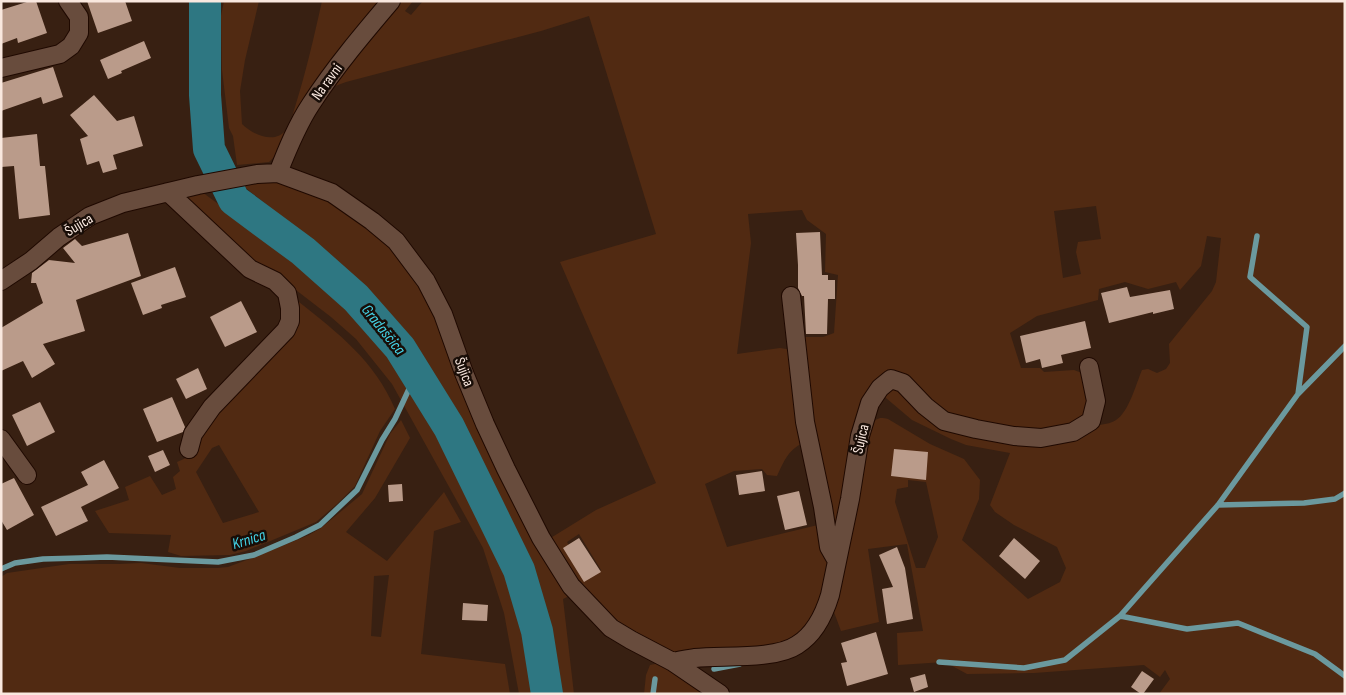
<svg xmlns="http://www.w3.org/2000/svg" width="1346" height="695" font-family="'Sofia Sans Condensed',sans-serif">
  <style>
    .green { fill: #512a12; fill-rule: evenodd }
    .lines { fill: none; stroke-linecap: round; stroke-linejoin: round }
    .stream { stroke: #6b999e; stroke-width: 5.5 }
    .river { stroke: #2e7782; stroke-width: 32 }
    .building { fill: #ba9b8a }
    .minor-casing { stroke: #1f0900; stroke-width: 20 }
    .minor { stroke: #684c3d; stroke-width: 18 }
    .labels { text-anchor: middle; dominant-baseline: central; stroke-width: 5; stroke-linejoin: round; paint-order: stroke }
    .street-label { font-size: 15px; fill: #f9e8df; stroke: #180d07 }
    .water-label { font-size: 16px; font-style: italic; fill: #44d4e8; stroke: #180d07 }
  </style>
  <rect width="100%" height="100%" fill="#382012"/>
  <path class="green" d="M224,1H259L245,60L240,91L242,124C253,135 275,145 287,129C291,124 293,113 295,107C306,72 314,37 322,1H385L278,153L269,162L237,165L233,136L229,128L222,70L221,16Z
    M398,1H413L405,11L411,15L423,1H1345V694H1159L1170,679L1165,670L1160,677L1144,665L1034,673L967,674L945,662L898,665L897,633L923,631L907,544L868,549L879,622L841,631L831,604L871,425C877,418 879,417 888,419L930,444L964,459L980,480L979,499L962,540L1028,599L1060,582L1066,568L1057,547L1014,525L995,512L990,505L1010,453L966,445L951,439L912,420L886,398L884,394L895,385L984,438L1096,426C1102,424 1111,424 1116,420C1129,412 1136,384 1142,370L1148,369L1157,373L1166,369L1170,363L1169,344L1212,291L1216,282L1221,238L1207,236L1201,266L1180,290L1176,282L1148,289L1125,282L1099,289L1098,300L1037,316L1010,333L1021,368H1040L1044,372L1074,370L1082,373L1088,395L1086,410L1080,420L1065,428L1030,431L952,418L887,373L881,376L866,397L845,504L831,545L801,337H823L834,333L838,275L825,272L826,234L807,220L802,210L748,214L751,243L737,354L780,348L793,350L803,443C788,450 784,461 777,476L767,475L762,469L734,471L705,484L727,547L822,524L829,558V575L808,630L769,649L676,653L668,650L632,635L598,608L581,589L549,539L596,510L656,483L560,262L656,234L589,16L541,31L346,82L327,89ZM1096,206L1101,239L1078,242L1076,252L1081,274L1063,278L1054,211ZM908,480L926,482L938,537L925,568H916L895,502L897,489L908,487ZM579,534L601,570L588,578L567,542Z
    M272,180L326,199L370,228L392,249L411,272L439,321L457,379L511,495L569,596L563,599L574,694H558L551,642L538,584L434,375L392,319L332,257L242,185Z
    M202,192L334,290L391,349L403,378L410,388L419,406L434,422L472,490L516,585L536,669L537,694H519L504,613L483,548L392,384L356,339L331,317L279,277L237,248L183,196Z
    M299,302C338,333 375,361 395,409L380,431L355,486L337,504L316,522L246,551L230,555L181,556L168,552L171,535L109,533L95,511L129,500L125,487L150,476L162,495L176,489L173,477L180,471L177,462L195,454L197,432ZM219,445L259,512L223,523L196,472L212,448Z
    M401,420L410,438L375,498L346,532L387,561L444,492L461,522L434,531L421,654L505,664L510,694H1V577L7,573L69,564H119L141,563L180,568H217L228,567L252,558L309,535L321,528L362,494L390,434ZM389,575L381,637L371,636L374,576Z
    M660,663L711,694H644L646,675L650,665Z"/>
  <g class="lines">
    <path class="stream" d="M1257,236L1250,277L1307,327L1298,394
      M1218,505L1304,503L1335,499L1345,493
      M1,569L15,563L43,559L79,558L107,557L218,562L254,555L296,537L320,525L357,490L382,440L395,419L416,374
      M1120,616L1187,629L1238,623L1315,654L1345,676
      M939,662L1024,668L1065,660L1120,616L1218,505L1298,394L1345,346
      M714,669L740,664
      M653,694L655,679"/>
    <path class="river" d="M205,1V95L209,149L234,200L303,251L356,298L400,348L449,427L519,570L537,631L547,694"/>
  </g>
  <path class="building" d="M30,1H36L47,33L18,43L17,38L1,44V10Z
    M87,1H125L132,21L98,33Z
    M144,41L151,58L121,71L122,73L108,79L100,60Z
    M53,67L63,97L43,104L41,97L1,111V83Z
    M94,95L117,121L134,116L143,146L113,155L117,169L103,173L99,161L87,165L80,139L88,136L70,115Z
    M37,134L40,166H45L50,215L19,219L14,166L1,167V138Z
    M820,232L822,275H828V280H835V299H828L827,334H806L804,296H802L798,288V265L796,233Z
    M128,233L141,276L76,300L85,331L43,344L55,364L32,378L23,361L1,371V328L43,303L36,283H31L32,273L49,260L75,263L63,248L75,239L82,246Z
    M175,267L186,297L161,305L162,308L143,315L131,283Z
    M1127,287L1130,297L1170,290L1174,309L1153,314V312L1109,323L1101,293Z
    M241,301L257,332L225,347L210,317Z
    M1085,321L1091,348L1061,355L1063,363L1042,368L1040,359L1026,363L1020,336Z
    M198,368L207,389L186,399L176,379Z
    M172,397L185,427L183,432L157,442L143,409Z
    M40,402L55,432L27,446L12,415Z
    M894,449L928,452L926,480L891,476Z
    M163,450L170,465L155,472L148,456Z
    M104,460L119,488L81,507L88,521L56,536L41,507L88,485L81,472Z
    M762,471L765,491L739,495L736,475Z
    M14,478L34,515L7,530L1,520V484Z
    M402,484L403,501L389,502L388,485Z
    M799,491L807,525L785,530L777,496Z
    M579,538L601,572L584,582L563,548Z
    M1014,538L1040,561L1025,579L999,556Z
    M897,547L905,568L913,619L887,624L882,589L893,587L879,555Z
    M463,603L488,605L487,621L462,620Z
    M876,632L888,674L847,686L841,663L847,662L841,643Z
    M1142,671L1154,679L1143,694H1141L1131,687Z
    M925,674L928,687L914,692L910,678Z"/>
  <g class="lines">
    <g class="minor-casing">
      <path id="minor" d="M1,68L60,54L71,46L79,33V17L68,1
        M278,173C287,150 297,125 311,104C335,67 363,34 391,1
        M168,192L250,269L275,281L287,293L290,308V321L286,330L212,407L193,434L189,449
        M1,281L31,261L59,237L90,216L123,203L198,185L257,174L278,173L332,193L372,221L396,241L426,281L443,314L464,373L485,424L506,469L541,538L571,586L611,628L631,640L673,662L720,694
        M791,296L805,422L823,507L829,547L837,561
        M1,439L27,475
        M673,662C680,660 688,659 695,658C723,655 775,660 797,645C815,634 824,615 830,595L850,499L860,436L870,403L880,388L891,379L903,383L925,406L944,421L976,429L1014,436L1041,438L1073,432L1091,421L1096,401L1089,367"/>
    </g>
    <use href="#minor" class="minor"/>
  </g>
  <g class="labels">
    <g class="street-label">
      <text transform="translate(327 82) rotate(-54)">Na ravni</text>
      <text transform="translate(79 225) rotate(-31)">Šujica</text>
      <text transform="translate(464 372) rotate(69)">Šujica</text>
      <text transform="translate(861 439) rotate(-77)">Šujica</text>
    </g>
    <g class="water-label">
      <text transform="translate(383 330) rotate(51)">Gradaščica</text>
      <text transform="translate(249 540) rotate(-17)">Krnica</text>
    </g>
  </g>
  <rect width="1346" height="695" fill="none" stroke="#f9e8df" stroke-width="5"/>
</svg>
